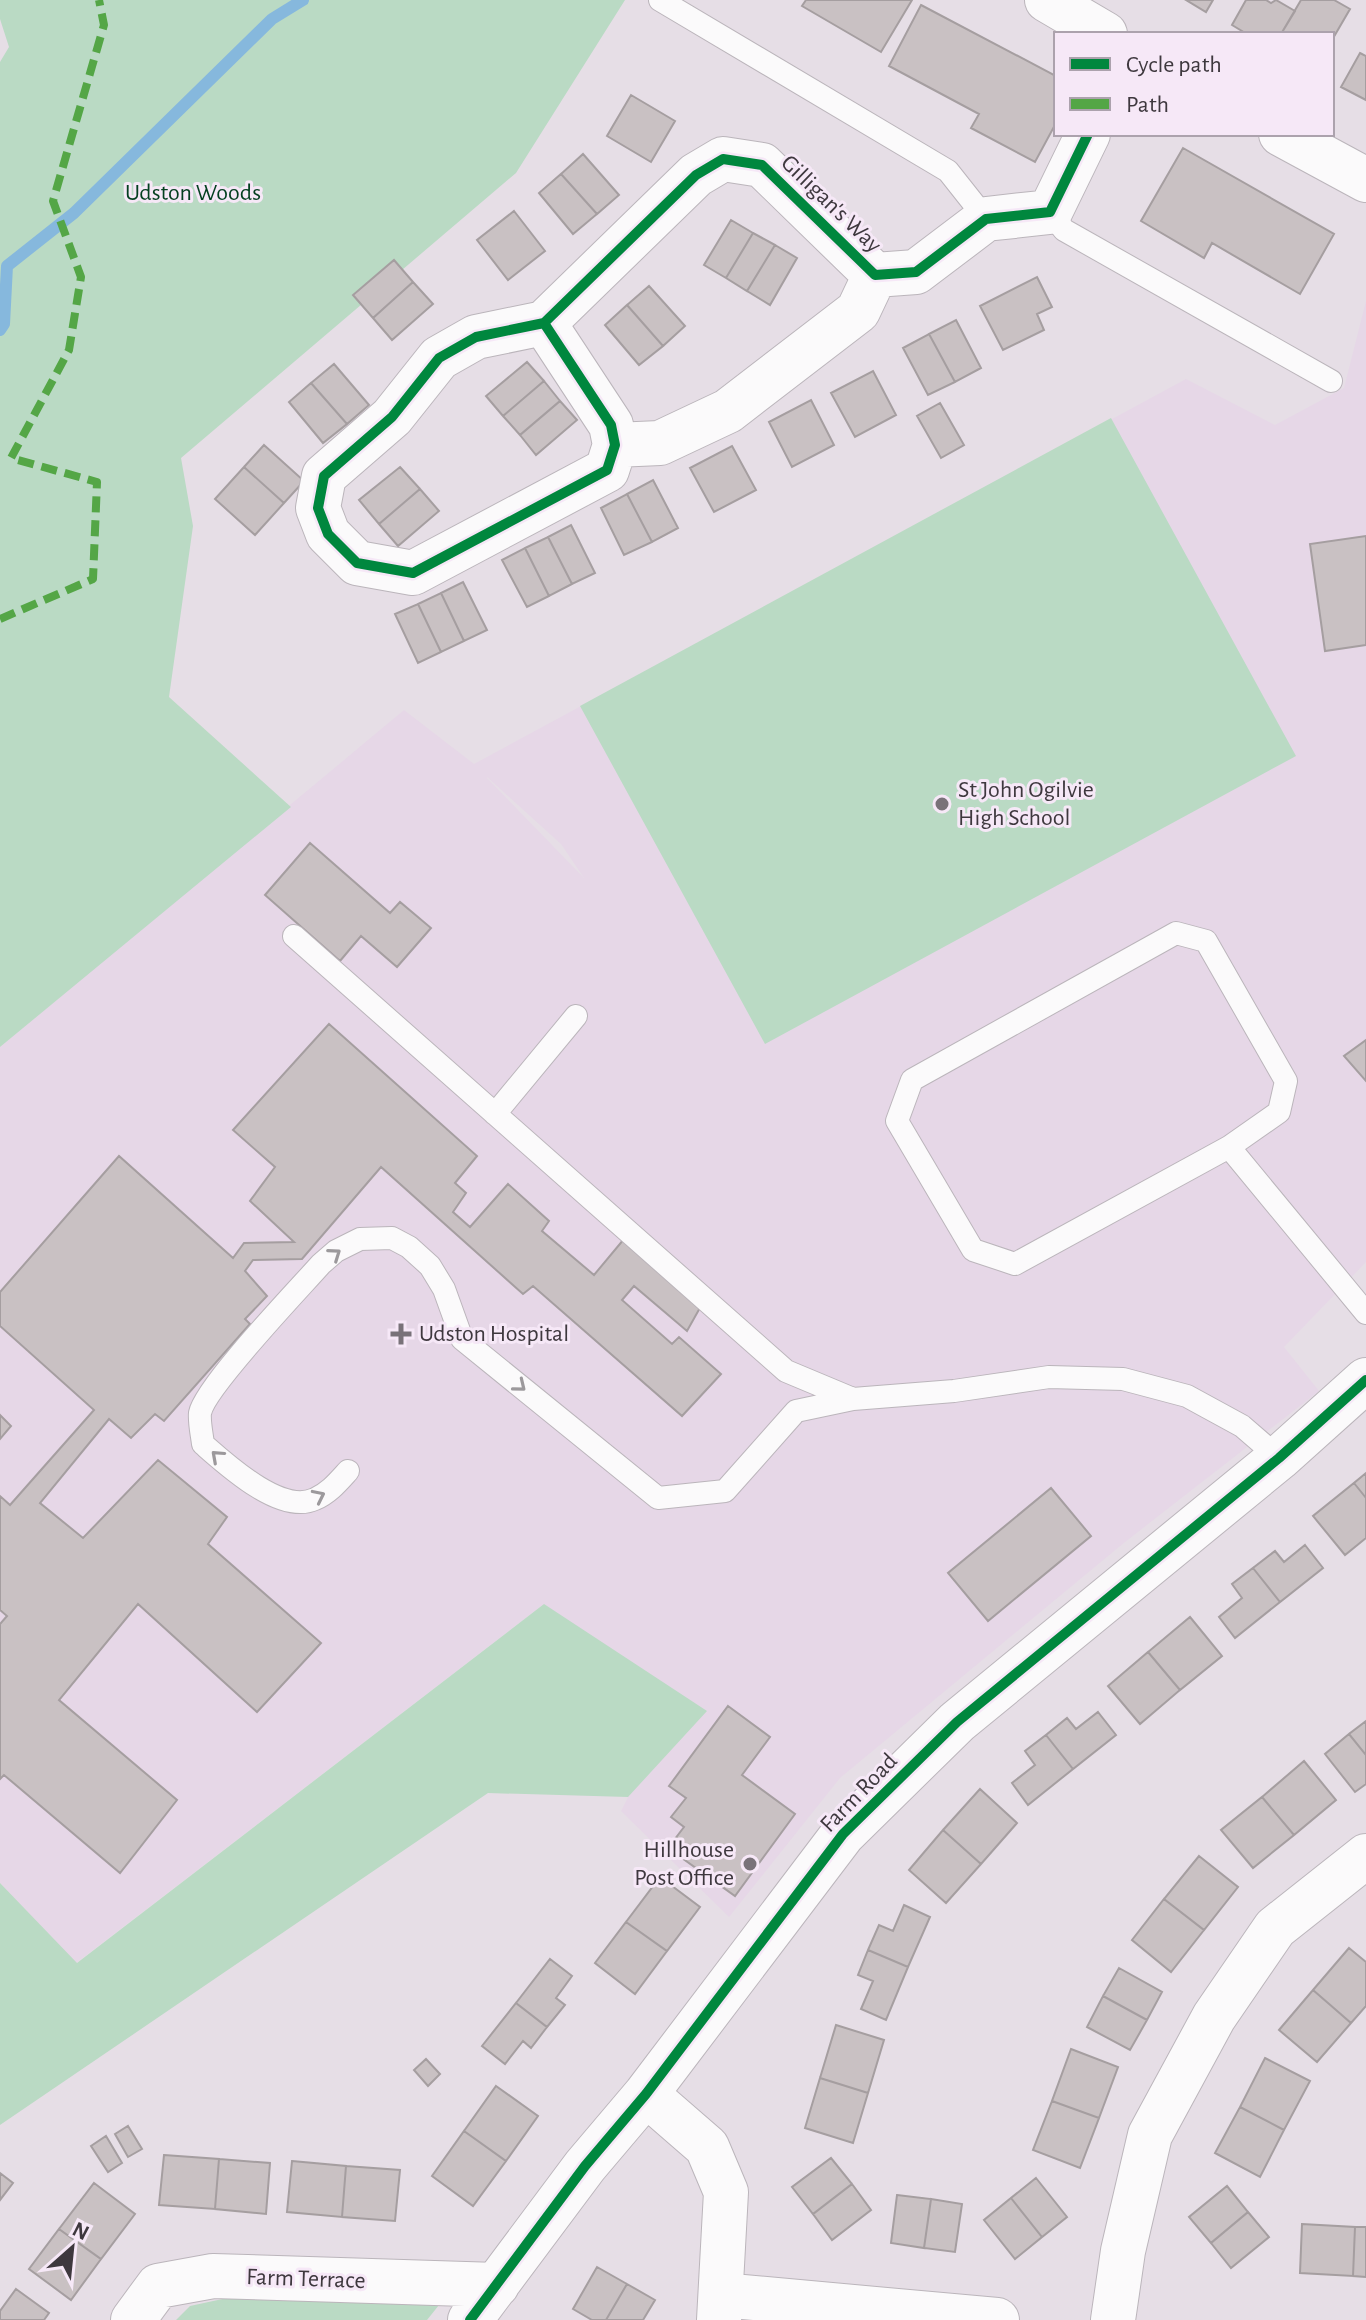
<svg xmlns="http://www.w3.org/2000/svg" width="1366" height="2320" font-family="'Alegreya Sans',sans-serif">
  <style>
    .built { fill: #e6d7e7; fill-rule: evenodd }
    .green { fill: #badac4 }
    .lines { fill: none; stroke-linecap: round; stroke-linejoin: round }
    .stream { stroke: #86b8dd; stroke-width: 12 }
    .building { fill: #c9c1c3; stroke: #a59ea0; stroke-width: 2 }
    .service-casing { stroke: #bbb5bb; stroke-width: 24 }
    .minor-casing { stroke: #bbb5bb; stroke-width: 46 }
    .service { stroke: #fbfafb; stroke-width: 22 }
    .minor { stroke: #fbfafb; stroke-width: 44 }
    .quiet { stroke: #54a646; stroke-width: 8; stroke-dasharray: 16 8; stroke-linecap: butt }
    .cycleway-casing { stroke: #f6e8f7; stroke-width: 15 }
    .cycleway { stroke: #00873e; stroke-width: 10 }
    .oneway { stroke: #9c999c }
    .poi-dot { fill: #797279; stroke: #f6e8f7; stroke-width: 3 }
    .labels { text-anchor: middle; dominant-baseline: central; stroke-width: 6; stroke-linejoin: round; paint-order: stroke }
    .park-label { font-size: 24px; fill: #033f1f; stroke: #f6e8f7 }
    .street-label { font-size: 24px; fill: #3e383e; stroke: #f6e8f7 }
    .poi-label { font-size: 24px; fill: #3e383e; stroke: #f6e8f7; text-anchor: start }
  </style>
  <rect width="100%" height="100%" fill="#e6dee6"/>
  <path class="built" d="M1366,301V1262L1284,1347L1319,1391L1125,1542L840,1778L729,1917L621,1811L628,1797L544,1604L76,1963L0,1883V1047L404,710L474,764L1186,379L1275,425L1344,388ZM487,777L561,844L584,878L487,778Z"/>
  <path class="green" d="M0,0H625L516,173L181,458L193,526L169,697L291,807L0,1047V62L9,47L0,19Z
    M1111,418L1296,756L765,1044L580,706Z
    M544,1604L707,1711L628,1797L488,1793L0,2125V1883L77,1963Z
    M255,2292L439,2305L427,2320H176L190,2306Z"/>
  <g class="lines">
    <path class="stream" d="M0,330L4,324L7,266L74,213L272,19L303,0"/>
  </g>
  <path class="building" d="M806,0H912L881,52L802,6Z
    M1186,0H1213L1206,12Z
    M1246,0H1266L1271,3L1276,0L1295,11L1281,34H1247L1232,25Z
    M1301,0H1334L1350,9L1332,40V34H1281Z
    M921,5L1056,76V123L1035,162L971,128L979,114L889,66Z
    M1360,53L1366,56V100L1341,87Z
    M631,95L675,121L651,162L607,136Z
    M1183,148L1334,234L1300,294L1212,243L1204,258L1141,221Z
    M583,154L619,195L597,214L561,174Z
    M561,174L597,214L573,234L539,193Z
    M514,211L545,251L508,280L477,240Z
    M731,220L753,233L726,278L704,265Z
    M753,233L775,245L747,291L726,278Z
    M775,245L797,258L770,305L747,291Z
    M394,260L413,282L373,318L353,295Z
    M1037,277L1052,307L1037,314L1044,330L1003,350L980,306Z
    M413,282L433,304L392,340L373,318Z
    M649,286L685,326L663,346L627,305Z
    M627,305L663,346L639,365L605,325Z
    M956,320L981,368L955,382L929,334Z
    M929,334L955,382L928,395L903,348Z
    M527,362L544,381L503,416L486,396Z
    M334,364L369,405L347,424L311,383Z
    M873,371L896,415L855,437L831,393Z
    M544,381L560,401L520,435L503,416Z
    M311,383L347,424L323,443L289,402Z
    M811,400L834,445L792,467L769,422Z
    M560,401L577,420L536,455L520,435Z
    M940,403L964,445L941,458L917,416Z
    M264,445L304,481L284,503L244,467Z
    M732,446L756,490L714,512L690,468Z
    M244,467L284,503L255,535L215,499Z
    M400,467L420,489L379,524L359,500Z
    M653,480L678,528L652,542L627,494Z
    M420,489L439,511L398,546L379,524Z
    M627,494L652,542L624,555L601,508Z
    M571,525L595,573L572,584L548,537Z
    M1366,536V645L1325,651L1310,544Z
    M548,537L572,584L549,596L525,548Z
    M525,548L549,596L527,607L502,560Z
    M463,582L487,630L464,641L441,593Z
    M441,593L464,641L441,652L418,604Z
    M418,604L441,652L418,663L395,614Z
    M310,843L390,913L400,902L431,928L397,967L361,936L340,961L265,895Z
    M329,1024L477,1156L455,1183L466,1193L453,1212L470,1227L508,1184L549,1221L542,1231L594,1275L624,1239L701,1306L687,1331L634,1286L622,1300L672,1344L679,1337L721,1374L682,1416L533,1286L523,1294L381,1167L302,1259L253,1260L245,1271L267,1296L245,1319L250,1324L164,1421L155,1414L131,1438L109,1419L40,1503L83,1538L158,1460L227,1517L208,1544L321,1643L257,1712L138,1604L59,1700L177,1800L120,1873L4,1775L0,1779V1624L7,1616L0,1610V1496L10,1505L94,1410L0,1326V1292L119,1156L233,1258L244,1243L294,1242L250,1201L275,1167L233,1130Z
    M1366,1040V1081L1344,1056Z
    M0,1415L11,1426L0,1439Z
    M1366,1473V1498L1354,1483Z
    M1354,1483L1366,1498V1538L1345,1555L1313,1516Z
    M1051,1488L1091,1536L988,1621L948,1573Z
    M1305,1545L1323,1568L1280,1602L1253,1568L1275,1551L1284,1562Z
    M1253,1568L1280,1602L1235,1638L1219,1617L1242,1598L1232,1584Z
    M1190,1617L1222,1656L1180,1690L1148,1652Z
    M1148,1652L1180,1690L1140,1724L1108,1686Z
    M728,1706L770,1737L742,1775L795,1814L735,1896L668,1848L684,1827L671,1817L686,1798L669,1786Z
    M1098,1712L1116,1735L1073,1769L1046,1735L1067,1718L1076,1729Z
    M1366,1721V1755L1349,1734Z
    M1349,1734L1366,1755V1784L1355,1792L1325,1754Z
    M1046,1735L1073,1769L1028,1805L1012,1783L1035,1765L1025,1751Z
    M1304,1761L1336,1800L1294,1835L1262,1797Z
    M980,1789L1017,1823L981,1864L943,1830Z
    M1262,1797L1294,1835L1253,1868L1221,1830Z
    M943,1830L981,1864L946,1903L909,1870Z
    M1199,1856L1238,1887L1204,1930L1164,1899Z
    M660,1877L700,1907L667,1951L626,1922Z
    M1164,1899L1204,1930L1171,1972L1132,1940Z
    M904,1905L930,1917L908,1967L868,1950L879,1925L893,1931Z
    M626,1922L667,1951L635,1994L595,1963Z
    M1349,1948L1366,1962V2006L1351,2023L1313,1990Z
    M868,1950L908,1967L886,2020L861,2009L873,1981L858,1975Z
    M550,1959L572,1976L556,1998L565,2005L547,2027L516,2003Z
    M1119,1968L1162,1992L1147,2020L1103,1996Z
    M1313,1990L1351,2023L1317,2062L1279,2030Z
    M1103,1996L1147,2020L1130,2050L1087,2027Z
    M516,2003L547,2027L531,2048L523,2041L505,2064L482,2046Z
    M836,2025L884,2040L868,2093L820,2078Z
    M1071,2049L1118,2067L1099,2118L1052,2101Z
    M1265,2058L1310,2081L1284,2130L1240,2107Z
    M426,2059L440,2074L428,2086L414,2070Z
    M820,2078L868,2093L853,2143L805,2128Z
    M496,2086L538,2116L506,2161L464,2131Z
    M1052,2101L1099,2118L1080,2168L1033,2150Z
    M1240,2107L1284,2130L1260,2177L1215,2153Z
    M128,2126L142,2149L128,2157L115,2134Z
    M464,2131L506,2161L473,2206L432,2176Z
    M106,2136L122,2163L108,2172L91,2146Z
    M164,2155L219,2159L215,2209L159,2205Z
    M831,2158L852,2184L813,2214L792,2187Z
    M219,2159L270,2163L266,2214L215,2209Z
    M292,2161L346,2166L342,2217L287,2212Z
    M346,2166L400,2170L395,2221L342,2217Z
    M0,2173L13,2183L0,2200Z
    M1036,2178L1067,2217L1042,2237L1011,2198Z
    M94,2183L135,2214L101,2259L59,2229Z
    M852,2184L871,2210L832,2240L813,2214Z
    M1227,2186L1248,2212L1211,2243L1189,2217Z
    M897,2195L931,2199L924,2248L891,2243Z
    M1011,2198L1042,2237L1015,2259L984,2220Z
    M931,2199L962,2204L955,2252L924,2248Z
    M1248,2212L1269,2237L1231,2268L1211,2243Z
    M1302,2224L1355,2227L1353,2276L1300,2273Z
    M1355,2227H1366V2277L1353,2276Z
    M59,2229L101,2259L71,2300L29,2269Z
    M597,2267L627,2284L606,2320H592L573,2309Z
    M627,2284L655,2300L643,2320H606Z
    M16,2289L49,2313L44,2320H0V2311Z"/>
  <g class="lines">
    <g class="service-casing">
      <path id="service" d="M660,0L948,171L986,219
        M1050,212L1064,230L1331,381
        M1176,933L1206,941L1286,1081L1279,1112L1229,1147L1015,1264L973,1250L897,1121L912,1080Z
        M294,936L786,1371L853,1399L954,1391L1049,1377L1123,1379L1187,1396L1242,1426L1279,1458
        M495,1114L576,1016
        M1229,1147L1366,1313
        M348,1471C338,1482 329,1493 315,1499C281,1515 227,1465 203,1444C202,1435 199,1422 200,1413C205,1387 298,1290 321,1264L336,1251L360,1239L392,1238L409,1247L430,1266L444,1289L462,1339L658,1498L725,1491L796,1411L853,1399"/>
    </g>
    <g class="minor-casing">
      <path id="minor" d="M1047,0L1105,34
        M1281,134L1366,180
        M544,323L611,425L615,445L607,470L413,573L357,563L328,534L318,508L324,476L392,417L439,358L476,337Z
        M544,323L696,175L723,159L762,165L875,275L916,272L986,219L1050,212L1088,134
        M615,445L660,443L728,411L858,311L875,275
        M646,2094L707,2147L726,2192L719,2320
        M721,2295L997,2320
        M133,2320L158,2286L213,2276L497,2285
        M470,2320L585,2166L646,2094L843,1834L957,1722L1279,1458L1366,1380
        M1113,2320L1123,2251L1150,2135L1214,2017L1275,1928L1366,1856"/>
    </g>
    <use href="#service" class="service"/>
    <use href="#minor" class="minor"/>
    <path class="quiet" d="M0,619L93,579L97,482L11,458L69,350L81,277L53,201L104,25L99,0"/>
    <g class="cycleway-casing">
      <path id="cycleway" d="M544,323L611,425L615,445L607,470L413,573L357,563L328,534L318,508L324,476L392,417L439,358L476,337Z
        M544,323L696,175L723,159L762,165L875,275L916,272L986,219L1050,212L1088,134
        M470,2320L585,2166L646,2094L843,1834L957,1722L1279,1458L1366,1380"/>
    </g>
    <use href="#cycleway" class="cycleway"/>
  </g>
  <defs><path id="oneway-chevron" d="M-2-3.5L2.5 0L-2 3.5" fill="none" stroke-width="1.6" stroke-linecap="round" stroke-linejoin="round" transform="scale(2)"/></defs>
  <g class="oneway">
    <use href="#oneway-chevron" transform="translate(335 1254) rotate(-35)"/>
    <use href="#oneway-chevron" transform="translate(520 1386) rotate(39)"/>
    <use href="#oneway-chevron" transform="translate(217 1456) rotate(-138)"/>
    <use href="#oneway-chevron" transform="translate(319 1496) rotate(-26)"/>
  </g>
  <g class="poi-dot">
    <circle cx="942" cy="804" r="8"/>
    <path d="M397 1322h8v8h8v8h-8v8h-8v-8h-8v-8h8z"/>
    <circle cx="750" cy="1864" r="8"/>
  </g>
  <g class="labels">
    <g class="park-label">
      <text x="193" y="193">Udston Woods</text>
    </g>
    <g class="street-label">
      <text transform="translate(831 204) rotate(44)">Gilligan's Way</text>
      <text transform="translate(859 1793) rotate(-46)">Farm Road</text>
      <text transform="translate(306 2279) rotate(2)">Farm Terrace</text>
    </g>
    <g class="poi-label">
      <text x="958" y="790">St John Ogilvie<tspan x="958" dy="28">High School</tspan></text>
      <text x="419" y="1334">Udston Hospital</text>
      <text x="734" y="1850" text-anchor="end">Hillhouse<tspan x="734" dy="28">Post Office</tspan></text>
    </g>
  </g>
  <rect x="1054" y="32" width="280" height="104" fill="#f6e8f7" stroke="#aca2ad" stroke-width="2"/>
  <rect x="1070" y="58" width="40" height="12" fill="#00873e" stroke="#aca2ad" stroke-width="2"/>
  <text x="1126" y="72" font-size="24" fill="#3e383e">Cycle path</text>
  <rect x="1070" y="98" width="40" height="12" fill="#54a646" stroke="#aca2ad" stroke-width="2"/>
  <text x="1126" y="112" font-size="24" fill="#3e383e">Path</text>
  <g transform="translate(72 2248) rotate(27)" stroke="#f6e8f7" stroke-width="6" paint-order="stroke">
  <path d="M0-6L14 30L0 20L-14 30Z" fill="#3e383e"/>
  <text y="-12" font-size="22" font-weight="bold" text-anchor="middle" fill="#3e383e">N</text>
  </g>
</svg>
